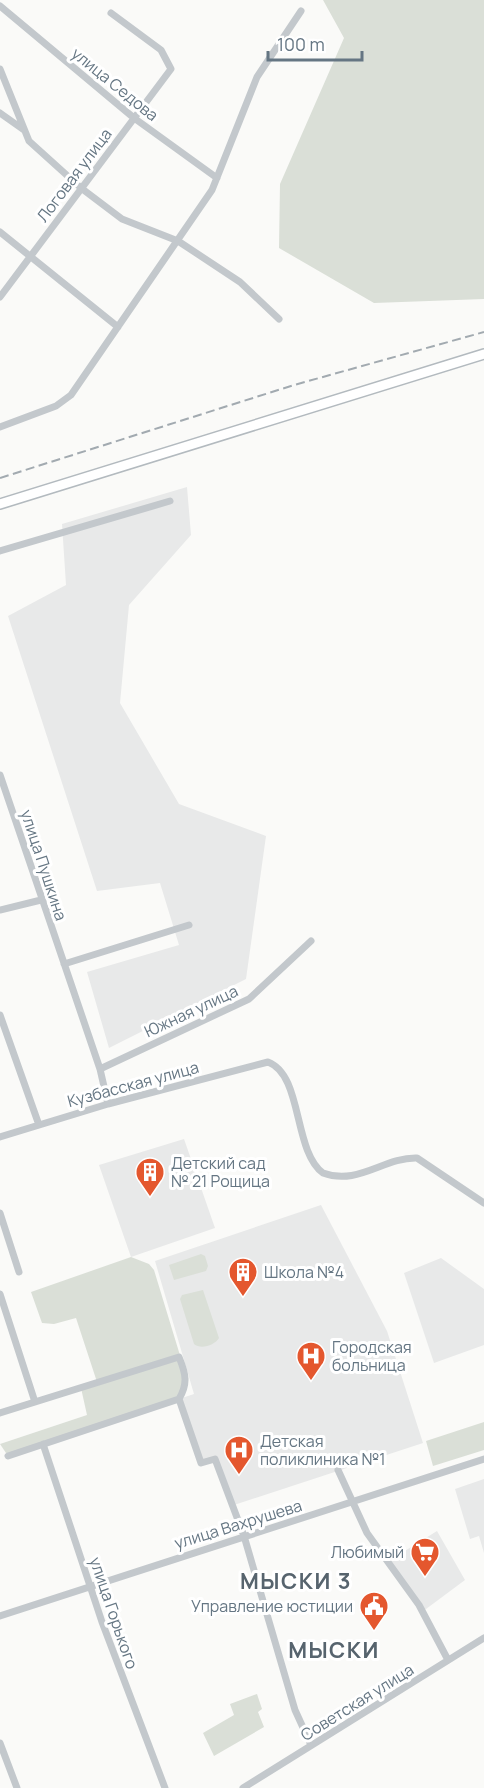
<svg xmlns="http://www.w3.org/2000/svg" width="484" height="1788" font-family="Manrope,sans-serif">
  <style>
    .built { fill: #e8e9e9 }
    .green { fill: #dadfd7 }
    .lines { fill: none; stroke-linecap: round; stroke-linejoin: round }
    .secondary-casing { stroke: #b3babf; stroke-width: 12 }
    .street { stroke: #c3c8cc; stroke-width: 7 }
    .secondary { stroke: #fff; stroke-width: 9 }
    .rail { stroke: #a2aab0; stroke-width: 2; stroke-dasharray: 9 4.5; stroke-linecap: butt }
    .labels { text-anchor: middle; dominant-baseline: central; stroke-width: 6; stroke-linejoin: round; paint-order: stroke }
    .street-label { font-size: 16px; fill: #657683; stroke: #fff }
    .poi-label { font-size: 16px; fill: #657683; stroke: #fff; text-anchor: start }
    .district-label { font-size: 22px; font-weight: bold; letter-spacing: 1.5px; fill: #57646e; stroke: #fff }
  </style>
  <rect width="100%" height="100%" fill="#fafaf8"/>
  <path class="built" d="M187,487L191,535L129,605L120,703L179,804L266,836L246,979L109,1048L87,972L179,945L160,883L97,891L8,616L66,585L62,524Z
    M184,1139L215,1228L131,1257L99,1165Z
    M321,1205L387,1331L423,1443L231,1506L215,1460L201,1463L179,1399L194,1394L155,1261Z
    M441,1258L484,1289V1345L434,1363L404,1273Z
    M484,1479V1553L479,1536L470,1539L455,1489Z
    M437,1531L465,1580L422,1612L387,1562Z"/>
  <path class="green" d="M323,0H484V299L374,303L279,248L280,184L344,38Z
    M201,1254L205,1256L208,1266L206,1271L174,1280L169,1265Z
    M131,1257L149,1264L154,1270L186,1375L179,1399L8,1456L0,1444L87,1415L81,1388L97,1382L76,1318L54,1324L42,1323L31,1292Z
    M203,1290L219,1338C215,1345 201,1350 194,1344L180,1299L182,1295Z
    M484,1422V1450L433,1466L426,1441Z
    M257,1694L262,1709L258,1712L264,1727L214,1756L203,1733L234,1715L230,1704Z"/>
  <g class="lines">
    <g class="secondary-casing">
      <path id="secondary" d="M0,504L484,354"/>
    </g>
    <path class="street" d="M0,6L134,118L217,178
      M0,69L29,141L81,188L122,219L178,241L240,282L279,319
      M0,113L24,130
      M0,232L118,327
      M0,297L171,69L161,50L111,13
      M0,427L56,406L71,395L212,190L257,77L301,11
      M0,551L170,501
      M0,775L100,1069L108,1104
      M0,910L41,900
      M64,964L189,925
      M0,1015L39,1125
      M100,1069L249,999L311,941
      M0,1137L108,1104L268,1062C303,1075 293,1151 323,1173C358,1186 384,1157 417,1158L484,1203
      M0,1213L19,1272
      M0,1294L35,1402
      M179,1399L201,1463L215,1459L244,1536L295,1710L311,1745
      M0,1413L179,1357C186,1374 188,1384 179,1399
      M43,1444L102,1622L165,1788
      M8,1456L179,1399
      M338,1470L367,1533L419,1605L448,1660
      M0,1616L484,1459
      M0,1743L17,1788
      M243,1788L484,1638"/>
    <use href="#secondary" class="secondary"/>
    <path class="rail" d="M0,478L294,385L484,332"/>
  </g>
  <defs>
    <g id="building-pin" transform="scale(1.5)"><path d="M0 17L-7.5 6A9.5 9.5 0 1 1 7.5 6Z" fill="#e4572e" stroke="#fff"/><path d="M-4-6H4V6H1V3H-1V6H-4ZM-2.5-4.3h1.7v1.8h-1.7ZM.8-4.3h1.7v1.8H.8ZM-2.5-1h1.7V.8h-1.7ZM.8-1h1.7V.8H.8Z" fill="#fff"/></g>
    <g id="hospital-pin" transform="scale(1.5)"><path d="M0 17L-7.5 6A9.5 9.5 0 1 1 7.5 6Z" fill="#e4572e" stroke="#fff"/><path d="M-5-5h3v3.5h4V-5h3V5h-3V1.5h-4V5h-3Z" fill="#fff"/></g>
    <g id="supermarket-pin" transform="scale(1.5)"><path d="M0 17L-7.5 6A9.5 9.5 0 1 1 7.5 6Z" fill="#e4572e" stroke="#fff"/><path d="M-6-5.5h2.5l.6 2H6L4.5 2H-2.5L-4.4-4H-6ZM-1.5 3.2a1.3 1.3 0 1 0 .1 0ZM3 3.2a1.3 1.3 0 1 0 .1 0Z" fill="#fff"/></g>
    <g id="civic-pin" transform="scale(1.5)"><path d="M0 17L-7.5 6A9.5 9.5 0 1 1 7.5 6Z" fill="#e4572e" stroke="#fff"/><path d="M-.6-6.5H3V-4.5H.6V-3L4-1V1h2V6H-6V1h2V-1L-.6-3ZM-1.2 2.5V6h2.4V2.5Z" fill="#fff"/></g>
  </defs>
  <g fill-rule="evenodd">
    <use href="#building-pin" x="150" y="1172"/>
    <use href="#building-pin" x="243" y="1272"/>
    <use href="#hospital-pin" x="311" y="1356"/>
    <use href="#hospital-pin" x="239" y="1450"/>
    <use href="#supermarket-pin" x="425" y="1552"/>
    <use href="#civic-pin" x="374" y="1606"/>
  </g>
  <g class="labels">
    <g class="street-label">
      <text transform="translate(115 84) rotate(39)">улица Седова</text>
      <text transform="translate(74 175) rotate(-53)">Логовая улица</text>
      <text transform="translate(44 865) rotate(72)">улица Пушкина</text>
      <text transform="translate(191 1011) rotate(-25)">Южная улица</text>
      <text transform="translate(133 1084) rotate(-15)">Кузбасская улица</text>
      <text transform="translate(238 1524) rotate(-17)">улица Вахрушева</text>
      <text transform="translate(114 1613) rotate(71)">улица Горького</text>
      <text transform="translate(357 1702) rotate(-32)">Советская улица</text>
    </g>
    <g class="poi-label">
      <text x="171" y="1163">Детский сад<tspan x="171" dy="18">№ 21 Рощица</tspan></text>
      <text x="264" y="1272">Школа №4</text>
      <text x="332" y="1347">Городская<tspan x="332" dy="18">больница</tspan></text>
      <text x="260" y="1441">Детская<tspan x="260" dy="18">поликлиника №1</tspan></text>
      <text x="404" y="1552" text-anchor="end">Любимый</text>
      <text x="353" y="1606" text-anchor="end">Управление юстиции</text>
    </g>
    <g class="district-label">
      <text x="296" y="1581">МЫСКИ 3</text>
      <text x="334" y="1650">МЫСКИ</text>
    </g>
  </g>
  <path d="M268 51v9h94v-9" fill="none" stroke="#657683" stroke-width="3"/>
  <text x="277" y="51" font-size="18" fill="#657683" stroke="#ffffff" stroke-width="4.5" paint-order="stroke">100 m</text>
</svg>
